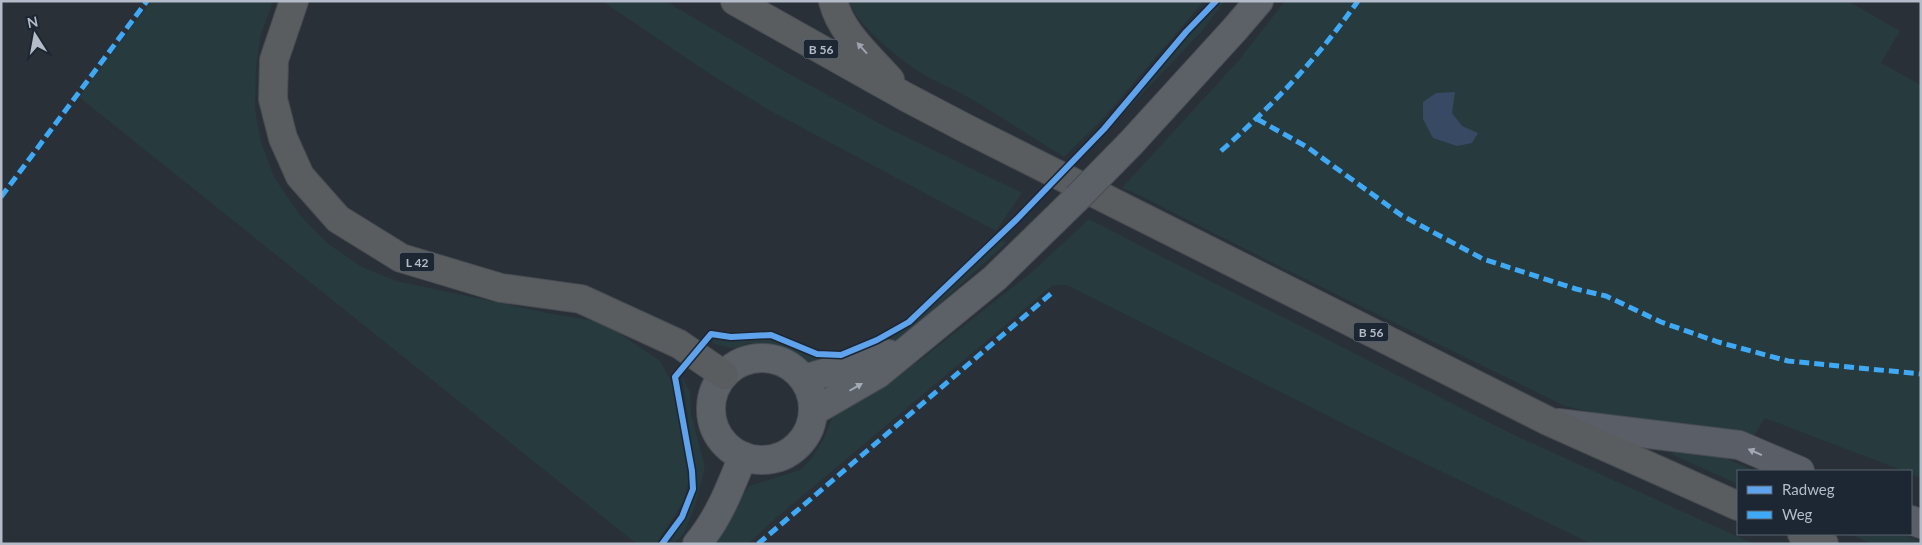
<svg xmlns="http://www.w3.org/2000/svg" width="1922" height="545" font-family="Lato,sans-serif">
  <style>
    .green { fill: #273a3e }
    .water { fill: #384963 }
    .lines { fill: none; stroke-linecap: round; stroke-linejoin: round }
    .minor-casing { stroke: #484c53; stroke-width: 30 }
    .major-casing { stroke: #484c55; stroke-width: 30 }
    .highway-casing { stroke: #474c53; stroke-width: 30 }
    .minor { stroke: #5a5e66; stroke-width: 28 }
    .major { stroke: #5c6168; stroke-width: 28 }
    .highway { stroke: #5a5d60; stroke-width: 28 }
    .major-bridge-casing { stroke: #484c55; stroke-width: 30; stroke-linecap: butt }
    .major-bridge { stroke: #5c6168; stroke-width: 28 }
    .quiet { stroke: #3fa9f5; stroke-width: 5; stroke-dasharray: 10 5; stroke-linecap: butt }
    .cycleway-casing { stroke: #1d2633; stroke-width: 9 }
    .cycleway { stroke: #60a3ed; stroke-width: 6 }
    .oneway { fill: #9ea4af }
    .oneway2 { fill: #a2aab6 }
    .oneway3 { fill: #a2a9b5 }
    .labels { text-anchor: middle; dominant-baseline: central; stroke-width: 4; stroke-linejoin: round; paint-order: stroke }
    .shield { fill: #1d2633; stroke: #878f9c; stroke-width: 1 }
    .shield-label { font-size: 12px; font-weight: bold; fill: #b4bcc9 }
  </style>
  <rect width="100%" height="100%" fill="#2a3038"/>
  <path class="green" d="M151,1H273L261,34L256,66L255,110L261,142L274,177L299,214L327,243L362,267L396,281L552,314L602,322L659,360L672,382L677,401L681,430L691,470L684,501L656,544H637L79,97Z
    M602,1H665L786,72L886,127L1022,193L996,231L771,111L713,76Z
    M848,1H1204L1100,122L1064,157C1031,137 999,115 966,96C950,87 933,81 918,71C897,57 857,25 848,1Z
    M1219,1H1225L1200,33L1130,107L1125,108Z
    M1285,1H1848L1900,31L1881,63L1921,85V478L1911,474V471H1904L1765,418L1754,436L1739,435L1703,426L1622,419L1565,406L1289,271L1135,193L1122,188L1239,60Z
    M1089,219L1170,261L1307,329L1512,434L1754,544H1592L1370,437L1067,285H1053L775,519L748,544H703L713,539L749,486L800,470L812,458L824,438L835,411L919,361L1032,272Z
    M1000,241L1007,242L901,339L883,349L812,364C793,351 773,343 750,343C745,343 743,346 739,347C730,350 721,345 712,343L714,339L727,341L769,339L807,354L834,358L881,342L908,327Z
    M682,376L690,393L691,413L705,467L695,506L684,533L674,544H667L690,506L697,484Z
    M1706,450L1755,471H1738V484L1669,453Z
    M1850,534H1902L1921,542V544H1872Z"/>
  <path class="water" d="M1455,92L1452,113L1462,126L1478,133L1472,143L1457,146L1433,138L1423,119V102L1436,93Z"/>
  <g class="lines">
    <g class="minor-casing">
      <path id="minor" d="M1558,423L1739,445L1800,471
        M1911,520L1921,524"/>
    </g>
    <g class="major-casing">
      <path id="major" d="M1131,143L1235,29L1259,1
        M711 409a51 51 0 1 1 102 0a51 51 0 1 1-102 0Z
        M804,379L889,354
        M814,411L878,374L995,278L1077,198
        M697,544C719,518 730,488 743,456"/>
    </g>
    <g class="highway-casing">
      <path id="highway" d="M294,1L274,60L273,99L283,138L300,176L338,219L401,258L501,288L581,299L679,344L724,375
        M735,1L906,97L967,129L1548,421L1738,506
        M833,1C841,33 869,56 890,80
        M1802,534L1824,544"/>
    </g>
    <use href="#minor" class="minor"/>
    <use href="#major" class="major"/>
    <use href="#highway" class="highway"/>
    <g class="major-bridge-casing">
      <path id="major-bridge" d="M1077,198L1131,143"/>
    </g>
    <use href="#major-bridge" class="major-bridge"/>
    <path class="quiet" d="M1257,119L1307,147L1401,215L1483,259L1576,289L1606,296L1661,322L1718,342L1788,361L1921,374
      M1221,151C1273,105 1317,59 1358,1
      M1,197L147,1
      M758,544L1053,292"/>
    <g class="cycleway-casing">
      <path id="cycleway" d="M662,544L682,517L693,489L692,471L675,377L711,334L731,337L771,335L817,354L841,355L877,340L909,322L1017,219L1104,129L1186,32L1216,1"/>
    </g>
    <use href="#cycleway" class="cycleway"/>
  </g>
  <defs><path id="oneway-solid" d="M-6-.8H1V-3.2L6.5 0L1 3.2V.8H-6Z" transform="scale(1.25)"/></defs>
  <use class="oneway" href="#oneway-solid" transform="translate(862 48) rotate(-132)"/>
  <use class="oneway2" href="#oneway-solid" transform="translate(856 387) rotate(-30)"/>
  <use class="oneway3" href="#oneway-solid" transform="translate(1755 452) rotate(-156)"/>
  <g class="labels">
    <g class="shield">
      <rect x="803.5" y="39.5" width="35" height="19" rx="4"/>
      <rect x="399.5" y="252.5" width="35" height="19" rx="4"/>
      <rect x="1353.5" y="322.5" width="35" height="19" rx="4"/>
    </g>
    <g class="shield-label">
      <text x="821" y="49">B 56</text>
      <text x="417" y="262">L 42</text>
      <text x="1371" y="332">B 56</text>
    </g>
  </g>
  <rect width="1922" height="545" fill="none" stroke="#b4bcc9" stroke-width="5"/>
  <rect x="1737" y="470" width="175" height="65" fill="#1d2633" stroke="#59626f"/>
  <rect x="1747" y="486" width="25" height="8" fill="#60a3ed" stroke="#59626f"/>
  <text x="1782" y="495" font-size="15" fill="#b4bcc9">Radweg</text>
  <rect x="1747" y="511" width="25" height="8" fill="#3fa9f5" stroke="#59626f"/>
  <text x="1782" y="520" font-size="15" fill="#b4bcc9">Weg</text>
  <g transform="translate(35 35) rotate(349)" stroke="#1d2633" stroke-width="4" paint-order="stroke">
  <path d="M0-4L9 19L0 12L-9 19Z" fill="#b4bcc9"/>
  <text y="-8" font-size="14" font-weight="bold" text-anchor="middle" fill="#b4bcc9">N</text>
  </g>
</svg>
